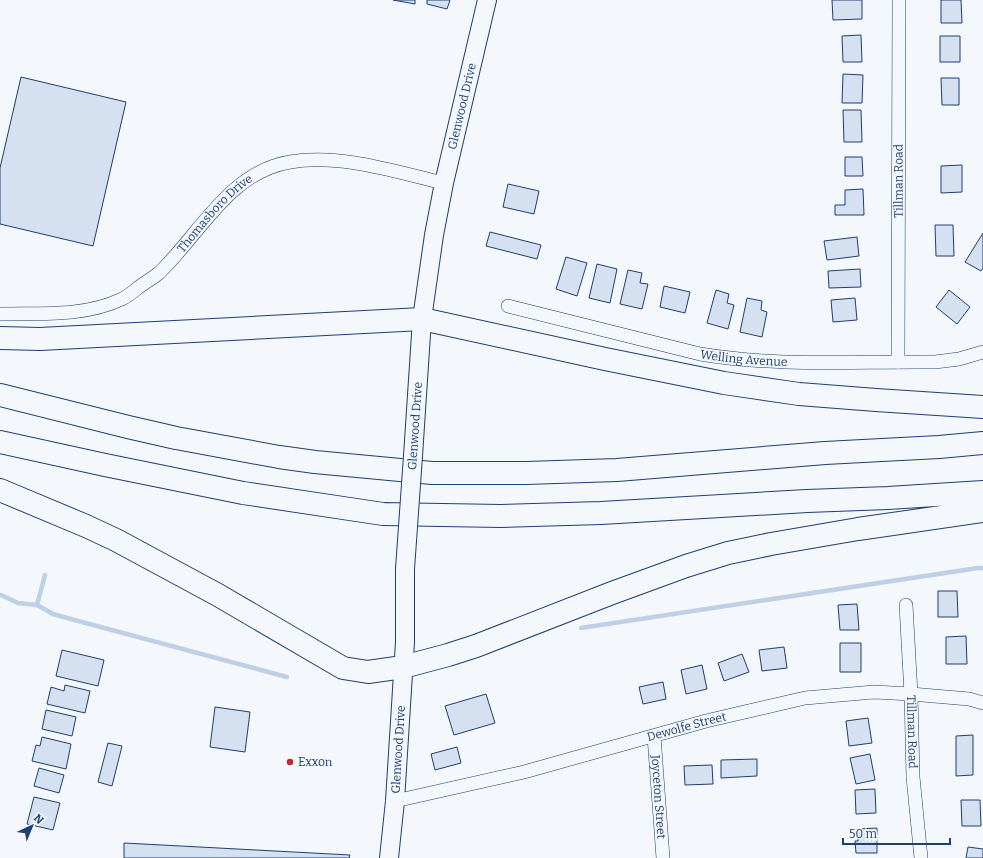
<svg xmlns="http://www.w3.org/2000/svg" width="983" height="858" font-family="Bitter,serif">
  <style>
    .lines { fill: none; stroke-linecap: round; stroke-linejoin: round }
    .stream { stroke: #bed0e5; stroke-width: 4.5 }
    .building { fill: #d5e0f0; stroke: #1d3f73 }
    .street-casing { stroke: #1d3f73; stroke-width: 14 }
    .secondary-casing { stroke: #1d3f73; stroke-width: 20 }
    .highway-casing { stroke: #1d3f73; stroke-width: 24 }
    .street { stroke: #f4f7fb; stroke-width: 13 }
    .secondary { stroke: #f4f7fb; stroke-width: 18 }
    .highway { stroke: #f4f7fb; stroke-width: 22 }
    .secondary-bridge-casing { stroke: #1d3f73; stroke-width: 20; stroke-linecap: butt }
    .secondary-bridge { stroke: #f4f7fb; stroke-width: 18 }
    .poi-dot { fill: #c62828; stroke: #f4f7fb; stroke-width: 1.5 }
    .labels { text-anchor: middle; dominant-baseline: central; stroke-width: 3; stroke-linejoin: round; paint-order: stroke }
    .street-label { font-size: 12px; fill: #1d3f73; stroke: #f4f7fb }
    .poi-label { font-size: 12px; fill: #1d3f73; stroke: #f4f7fb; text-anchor: start }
  </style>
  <rect width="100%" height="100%" fill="#f4f7fb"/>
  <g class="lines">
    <path class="stream" d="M1,595L18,603L37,605L53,614L67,618L287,677
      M37,605L45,575
      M581,628L978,568H983"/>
  </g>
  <path class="building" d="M393,0H415V4Z
    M427,0H450L447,9L427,4Z
    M832,0H862V19L833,20Z
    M941,0H961L962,23H941Z
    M861,35L862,62H843L842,36Z
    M940,36H960V62H940Z
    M843,74L863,75L862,103H842Z
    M21,77L126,102L93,246L0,224V168Z
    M941,78H959V105H942Z
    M843,110H861L862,142H844Z
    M845,157H862L863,176H845Z
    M962,165V192L941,193V166Z
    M508,184L539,191L534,214L503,207Z
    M863,189L864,215H835V205H845V190Z
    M935,225H953L954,256H936Z
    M490,232L541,245L537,259L486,246Z
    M983,233V268L981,271L965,262Z
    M857,237L859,256L827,260L824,241Z
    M566,257L587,263L577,296L556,289Z
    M597,264L617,269L610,303L589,298Z
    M860,269L861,287L829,288L828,271Z
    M628,270L642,273L640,283L648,284L642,309L620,304Z
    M664,286L690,292L685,313L660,307Z
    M716,290L729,294L727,303L734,305L728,329L707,323Z
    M949,290L970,307L957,324L936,307Z
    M747,298L762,301L761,310L767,312L762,337L740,332Z
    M855,298L857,320L833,322L831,300Z
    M938,591H957L958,617H938Z
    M857,604L859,630H840L838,605Z
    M966,636L967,664H946V637Z
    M840,643H861V672H840Z
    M784,647L787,668L762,671L759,650Z
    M62,650L104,660L98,686L56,676Z
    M742,654L749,672L724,681L718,663Z
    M702,665L707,689L686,694L681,670Z
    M663,682L666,699L643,704L639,687Z
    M65,685L90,691L85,713L47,704L51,687L64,691Z
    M486,694L495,723L454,735L445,706Z
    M215,707L250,712L245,752L210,747Z
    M46,710L76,717L72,736L42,729Z
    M868,718L872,743L849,746L846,721Z
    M973,735V775L956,776V736Z
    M42,737L71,744L66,769L32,761L36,745L40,746Z
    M108,743L122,746L112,786L98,782Z
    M457,747L461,763L435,770L431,754Z
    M870,754L875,780L856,784L850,758Z
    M757,759V776L721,778V760Z
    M712,765L713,784L685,785L684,766Z
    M39,768L64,775L59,793L34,786Z
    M875,789L876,813L856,814L855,790Z
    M34,797L60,803L53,830L27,824Z
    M961,800H980L981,826H962Z
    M877,828V853H856L855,841H858V829Z
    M124,843L350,855L349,858H124Z
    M968,847L983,849V858H966Z"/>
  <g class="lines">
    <g class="street-casing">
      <g id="street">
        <path id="s1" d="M508,306L700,354C777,367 857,361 935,362L959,359L983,352"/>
        <path id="s2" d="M0,314C41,313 84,317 122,299C128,296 134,291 139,287C146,282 153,278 159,273C200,234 229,172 290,162C339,153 396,172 444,183"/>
        <path id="s3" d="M898,362L899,0"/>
        <path id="s4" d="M906,605L911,694L913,777L921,858"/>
        <path id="s5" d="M654,736L663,858"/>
        <path id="s6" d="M395,801L524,772L706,721L805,698L874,692L911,694L969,699L983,703"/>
      </g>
    </g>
    <g class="secondary-casing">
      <g id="secondary">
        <path id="s7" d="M413,456L422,319L434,235L444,183L487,0"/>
        <path id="s8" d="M389,858L395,801L405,642V569"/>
      </g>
    </g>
    <g class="highway-casing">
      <path id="highway" d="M0,338L40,339L422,319L605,359L724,383L799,394L876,400L983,407
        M0,395L128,427L176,438L279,457L315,462L432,473H526L617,470L825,453L939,447L983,443
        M0,442L105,465L243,493L383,514L501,516L601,513L807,501L888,498L983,492
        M0,490L86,526L116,540L218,595L343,668L368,672L403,667L448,655L476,646L612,593L686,566L728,553L771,544L858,529L983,511"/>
    </g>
    <use href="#street" class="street"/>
    <use href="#secondary" class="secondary"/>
    <use href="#highway" class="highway"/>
    <g class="secondary-bridge-casing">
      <path id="secondary-bridge" d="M405,569L413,456"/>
    </g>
    <use href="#secondary-bridge" class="secondary-bridge"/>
  </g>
  <circle class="poi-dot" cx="290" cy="762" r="4"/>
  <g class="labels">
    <g class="street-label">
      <text stroke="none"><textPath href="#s7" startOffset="354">Glenwood Drive</textPath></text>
      <text stroke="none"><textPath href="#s3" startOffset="181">Tillman Road</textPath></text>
      <text stroke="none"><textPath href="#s2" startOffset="251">Thomasboro Drive</textPath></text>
      <text stroke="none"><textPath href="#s1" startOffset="242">Welling Avenue</textPath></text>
      <text transform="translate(415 426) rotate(-86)">Glenwood Drive</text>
      <text stroke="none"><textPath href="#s6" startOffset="301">Dewolfe Street</textPath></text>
      <text stroke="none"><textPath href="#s4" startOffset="127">Tillman Road</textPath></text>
      <text stroke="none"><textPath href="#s8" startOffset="109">Glenwood Drive</textPath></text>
      <text stroke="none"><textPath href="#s5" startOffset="61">Joyceton Street</textPath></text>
    </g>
    <g class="poi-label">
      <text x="298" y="762">Exxon</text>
    </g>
  </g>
  <g transform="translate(32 826) rotate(44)" stroke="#f4f7fb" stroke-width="3" paint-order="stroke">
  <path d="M0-3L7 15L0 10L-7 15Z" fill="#1d3f73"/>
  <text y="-6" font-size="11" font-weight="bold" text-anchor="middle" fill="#1d3f73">N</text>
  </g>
  <path d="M843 838v6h107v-6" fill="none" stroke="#1d3f73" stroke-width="2"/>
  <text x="849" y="838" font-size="12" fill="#1d3f73" stroke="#f4f7fb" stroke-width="3" paint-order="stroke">50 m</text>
</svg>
